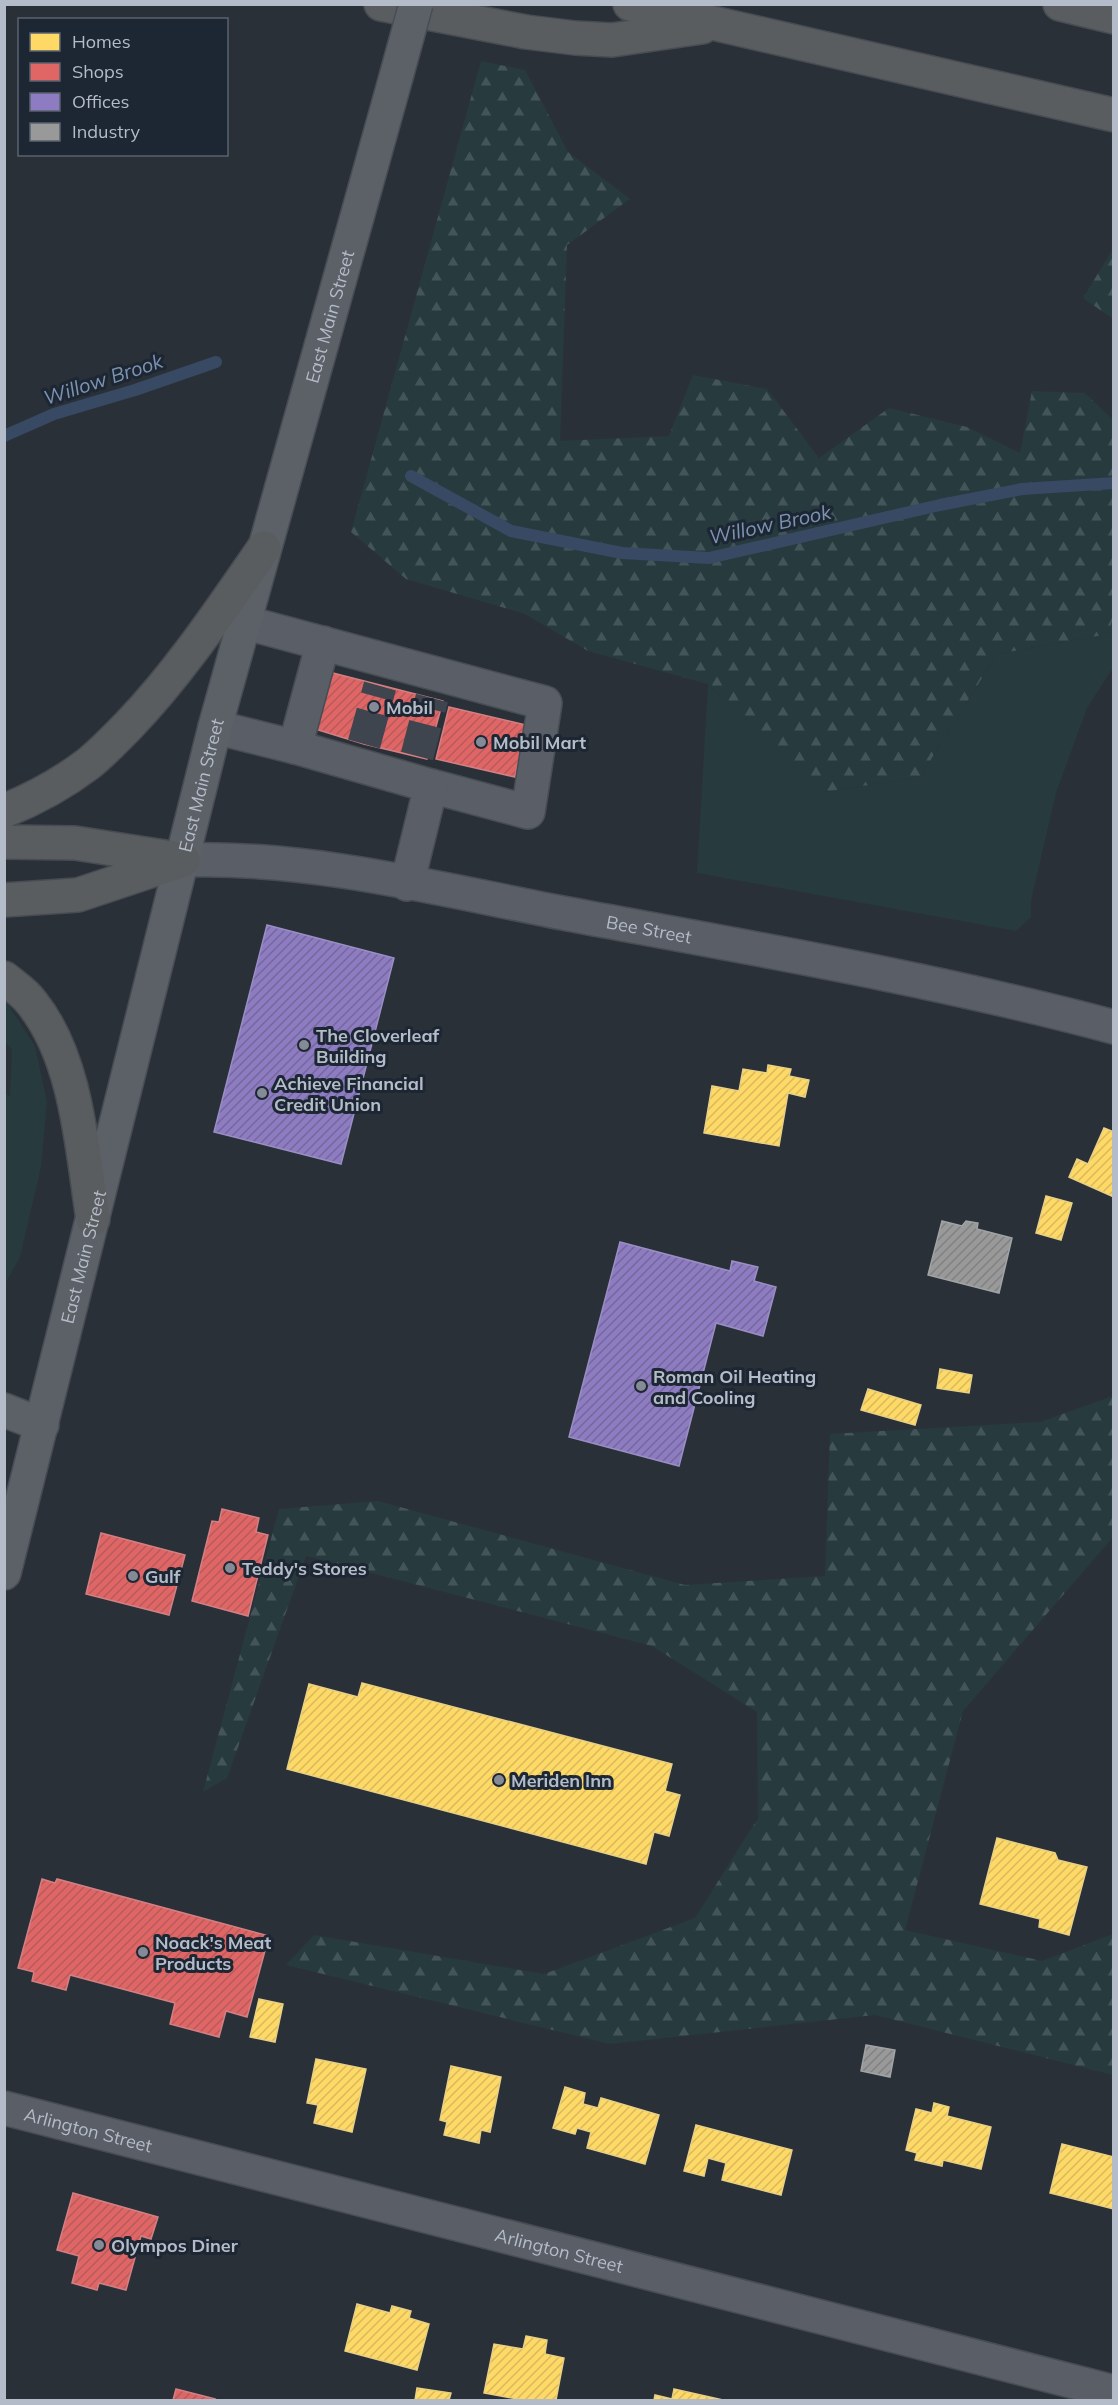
<svg xmlns="http://www.w3.org/2000/svg" width="1118" height="2405" font-family="Mulish,sans-serif">
  <style>
    .grass { fill: #273a3e }
    .forest { fill: url(#forest-firs) }
    .homes { fill: url(#homes-hatch); stroke: #e8d084; stroke-width: 1.5 }
    .shops { fill: url(#shops-hatch); stroke: #d38084; stroke-width: 1.5 }
    .offices { fill: url(#offices-hatch); stroke: #998fc5; stroke-width: 1.5 }
    .industry { fill: url(#industry-hatch); stroke: #a1a4a7; stroke-width: 1.5 }
    .lines { fill: none; stroke-linecap: round; stroke-linejoin: round }
    .stream { stroke: #384963; stroke-width: 12 }
    .minor-tunnel { stroke: #3f454e; stroke-width: 33; stroke-dasharray: 33 16; stroke-linecap: butt }
    .minor-casing { stroke: #484c53; stroke-width: 36 }
    .major-casing { stroke: #484c55; stroke-width: 36 }
    .highway-casing { stroke: #474c53; stroke-width: 36 }
    .minor { stroke: #5a5e66; stroke-width: 33 }
    .major { stroke: #5c6168; stroke-width: 33 }
    .highway { stroke: #5a5d60; stroke-width: 33 }
    .major-bridge-casing { stroke: #484c55; stroke-width: 36; stroke-linecap: butt }
    .major-bridge { stroke: #5c6168; stroke-width: 33 }
    .poi-dot { fill: #848b96; stroke: #1d2633; stroke-width: 2 }
    .labels { text-anchor: middle; dominant-baseline: central; stroke-width: 6; stroke-linejoin: round; paint-order: stroke }
    .street-label { font-size: 18px; fill: #b4bcc9; stroke: #1d2633 }
    .poi-label { font-size: 18px; font-weight: bold; fill: #b4bcc9; stroke: #1d2633; text-anchor: start }
    .water-label { font-size: 20px; font-style: italic; fill: #7c92b1; stroke: #1d2633 }
  </style>
  <defs>
    <pattern id="forest-firs" width="22" height="20" patternUnits="userSpaceOnUse" patternTransform="scale(1.5)"><rect width="22" height="20" fill="#273a3e"/><path d="M5 1l3.5 6h-7zM16 11l3.5 6h-7z" fill="#445559"/></pattern>
    <pattern id="homes-hatch" width="6" height="6" patternUnits="userSpaceOnUse" patternTransform="scale(1.5)"><rect width="6" height="6" fill="#ffd966"/><path d="M-1 1l2-2M0 6l6-6M5 7l2-2" fill="none" stroke="#d7b95e"/></pattern>
    <pattern id="shops-hatch" width="6" height="6" patternUnits="userSpaceOnUse" patternTransform="scale(1.5)"><rect width="6" height="6" fill="#e06666"/><path d="M-1 1l2-2M0 6l6-6M5 7l2-2" fill="none" stroke="#b65a5c"/></pattern>
    <pattern id="offices-hatch" width="6" height="6" patternUnits="userSpaceOnUse" patternTransform="scale(1.5)"><rect width="6" height="6" fill="#8e7cc3"/><path d="M-1 1l2-2M0 6l6-6M5 7l2-2" fill="none" stroke="#74689a"/></pattern>
    <pattern id="industry-hatch" width="6" height="6" patternUnits="userSpaceOnUse" patternTransform="scale(1.5)"><rect width="6" height="6" fill="#999"/><path d="M-1 1l2-2M0 6l6-6M5 7l2-2" fill="none" stroke="#808182"/></pattern>
  </defs>
  <rect width="100%" height="100%" fill="#2a3038"/>
  <path class="grass" d="M1111,621L1113,622V668L1087,708L1056,793L1031,901V917L1016,931L697,873L708,684L825,792L920,777L997,654L1109,634Z
    M5,1000L35,1046L47,1102L41,1167L20,1257L5,1284L4,1094L10,1096L12,1050L5,1042Z"/>
  <path class="forest" d="M481,61L525,70L568,152L630,199L567,245L560,441L669,436L693,375L767,389L819,458L889,408L967,427L1020,453L1032,391L1085,393L1113,420L1114,612L1109,634L997,654L920,777L824,792L708,684L588,651L525,614L406,579L351,532Z
    M1113,249V319L1083,298Z
    M1113,1396V1537L963,1711L905,1930L1042,1961L1113,1934V2075L875,2015L610,2044L286,1965L314,1935L544,1974L695,1918L758,1818L757,1712L652,1646L306,1556L227,1778L203,1792L279,1509L378,1501L685,1585L825,1576L830,1434L1040,1422Z"/>
  <path class="homes" d="M768,1065L791,1069L789,1076L809,1080L805,1097L788,1093L779,1146L704,1133L712,1086L739,1091L743,1069L767,1073Z
    M1104,1128L1114,1132V1197L1069,1177L1077,1159L1088,1164Z
    M1046,1196L1072,1203L1061,1240L1036,1233Z
    M940,1369L972,1375L969,1393L937,1388Z
    M868,1389L921,1405L915,1425L861,1410Z
    M362,1683L672,1764L665,1791L680,1795L669,1836L654,1832L646,1864L287,1769L309,1684L358,1697Z
    M997,1838L1055,1853L1058,1860L1087,1867L1069,1935L1039,1927L1040,1919L980,1904Z
    M259,1999L283,2004L275,2042L250,2037Z
    M316,2059L366,2069L352,2132L314,2123L318,2105L307,2103Z
    M451,2066L501,2077L490,2132L481,2130L479,2143L444,2135L447,2122L440,2120Z
    M565,2087L585,2093L583,2104L598,2108L601,2098L659,2115L645,2164L587,2148L591,2132L577,2128L575,2134L553,2128Z
    M934,2103L949,2107L947,2116L991,2127L981,2169L943,2160L942,2166L915,2160L917,2153L906,2150L916,2109L932,2113Z
    M696,2125L792,2150L781,2195L722,2180L726,2163L708,2158L704,2176L684,2171Z
    M1062,2144L1114,2157V2209L1050,2193Z
    M357,2304L390,2313L392,2306L411,2311L409,2318L429,2324L417,2370L345,2351Z
    M526,2336L547,2340L545,2354L564,2358L556,2400H523L484,2393L494,2344L523,2349Z
    M417,2388L451,2393L449,2400H415Z
    M674,2389L723,2400H654L655,2395L672,2399Z"/>
  <path class="shops" d="M329,672L443,701L427,759L364,744L315,729Z
    M449,707L526,725L515,777L436,759Z
    M222,1509L259,1518L256,1532L268,1535L248,1616L192,1601L212,1521L219,1522Z
    M101,1533L185,1555L169,1615L86,1594Z
    M42,1879L55,1883L57,1879L269,1936L247,2017L226,2011L219,2037L170,2024L175,2003L70,1975L66,1990L32,1981L34,1972L18,1968Z
    M73,2193L158,2217L151,2239L141,2236L126,2290L99,2283L97,2290L72,2283L79,2256L57,2250Z
    M176,2389L215,2399L214,2400H173Z"/>
  <path class="offices" d="M267,925L394,958L341,1164L214,1132Z
    M620,1242L730,1271L732,1261L758,1267L754,1281L776,1287L763,1336L716,1323L679,1466L569,1437Z"/>
  <path class="industry" d="M942,1221L962,1226L966,1221L978,1223L977,1229L1012,1238L999,1293L928,1275Z
    M866,2045L895,2050L890,2077L861,2071Z"/>
  <g class="lines">
    <path class="stream" d="M4,436L54,414L135,390L216,362
      M411,476L511,531L622,553L709,558L940,505L1022,489L1114,483"/>
    <path class="minor-tunnel" d="M364,744L380,686
      M417,756L432,698"/>
    <g class="minor-casing">
      <g id="minor">
        <path d="M243,622L545,703L528,812L431,786L407,884"/>
        <path d="M215,727L295,747L431,786"/>
        <path d="M295,747L323,643"/>
        <path id="s1" d="M183,860C311,856 443,890 568,914C751,948 934,979 1114,1027"/>
        <path id="s2" d="M4,2108L1114,2392"/>
      </g>
    </g>
    <g class="major-casing">
      <g id="major">
        <path d="M4,1410L42,1425"/>
        <path id="s3" d="M4,1573L215,727L396,77"/>
      </g>
    </g>
    <g class="highway-casing">
      <path id="highway" d="M381,4L526,32L575,38L612,40L702,27
        M630,4L1114,115
        M1060,4L1114,17
        M4,811C34,799 63,783 88,764C102,753 115,739 128,726C180,672 221,610 264,548
        M4,842L75,843L178,859
        M4,900L78,895L183,860
        M4,978C14,986 25,993 32,1003C77,1059 82,1149 93,1219"/>
    </g>
    <use href="#minor" class="minor"/>
    <use href="#major" class="major"/>
    <use href="#highway" class="highway"/>
    <g class="major-bridge-casing">
      <path id="major-bridge" d="M396,77L416,4"/>
    </g>
    <use href="#major-bridge" class="major-bridge"/>
  </g>
  <g class="poi-dot">
    <circle cx="374" cy="707" r="6"/>
    <circle cx="481" cy="742" r="6"/>
    <circle cx="304" cy="1045" r="6"/>
    <circle cx="262" cy="1093" r="6"/>
    <circle cx="641" cy="1386" r="6"/>
    <circle cx="230" cy="1568" r="6"/>
    <circle cx="133" cy="1576" r="6"/>
    <circle cx="499" cy="1780" r="6"/>
    <circle cx="143" cy="1952" r="6"/>
    <circle cx="99" cy="2245" r="6"/>
  </g>
  <g class="labels">
    <g class="street-label">
      <text stroke="none"><textPath href="#s3" startOffset="1298">East Main Street</textPath></text>
      <text stroke="none"><textPath href="#s3" startOffset="812">East Main Street</textPath></text>
      <text stroke="none"><textPath href="#s1" startOffset="472">Bee Street</textPath></text>
      <text stroke="none"><textPath href="#s3" startOffset="326">East Main Street</textPath></text>
      <text stroke="none"><textPath href="#s2" startOffset="87">Arlington Street</textPath></text>
      <text stroke="none"><textPath href="#s2" startOffset="573">Arlington Street</textPath></text>
    </g>
    <g class="poi-label">
      <text x="386" y="707">Mobil</text>
      <text x="493" y="742">Mobil Mart</text>
      <text x="316" y="1035">The Cloverleaf<tspan x="316" dy="21">Building</tspan></text>
      <text x="274" y="1083">Achieve Financial<tspan x="274" dy="21">Credit Union</tspan></text>
      <text x="653" y="1376">Roman Oil Heating<tspan x="653" dy="21">and Cooling</tspan></text>
      <text x="242" y="1568">Teddy's Stores</text>
      <text x="145" y="1576">Gulf</text>
      <text x="511" y="1780">Meriden Inn</text>
      <text x="155" y="1942">Noack's Meat<tspan x="155" dy="21">Products</tspan></text>
      <text x="111" y="2245">Olympos Diner</text>
    </g>
    <g class="water-label">
      <text transform="translate(103 379) rotate(-18)">Willow Brook</text>
      <text transform="translate(770 524) rotate(-12)">Willow Brook</text>
    </g>
  </g>
  <rect width="1118" height="2405" fill="none" stroke="#b4bcc9" stroke-width="12"/>
  <rect x="18" y="18" width="210" height="138" fill="#1d2633" stroke="#59626f" stroke-width="1.5"/>
  <rect x="30" y="33" width="30" height="18" fill="#ffd966" stroke="#59626f" stroke-width="1.5"/>
  <text x="72" y="48" font-size="18" fill="#b4bcc9">Homes</text>
  <rect x="30" y="63" width="30" height="18" fill="#e06666" stroke="#59626f" stroke-width="1.5"/>
  <text x="72" y="78" font-size="18" fill="#b4bcc9">Shops</text>
  <rect x="30" y="93" width="30" height="18" fill="#8e7cc3" stroke="#59626f" stroke-width="1.5"/>
  <text x="72" y="108" font-size="18" fill="#b4bcc9">Offices</text>
  <rect x="30" y="123" width="30" height="18" fill="#999999" stroke="#59626f" stroke-width="1.5"/>
  <text x="72" y="138" font-size="18" fill="#b4bcc9">Industry</text>
</svg>
